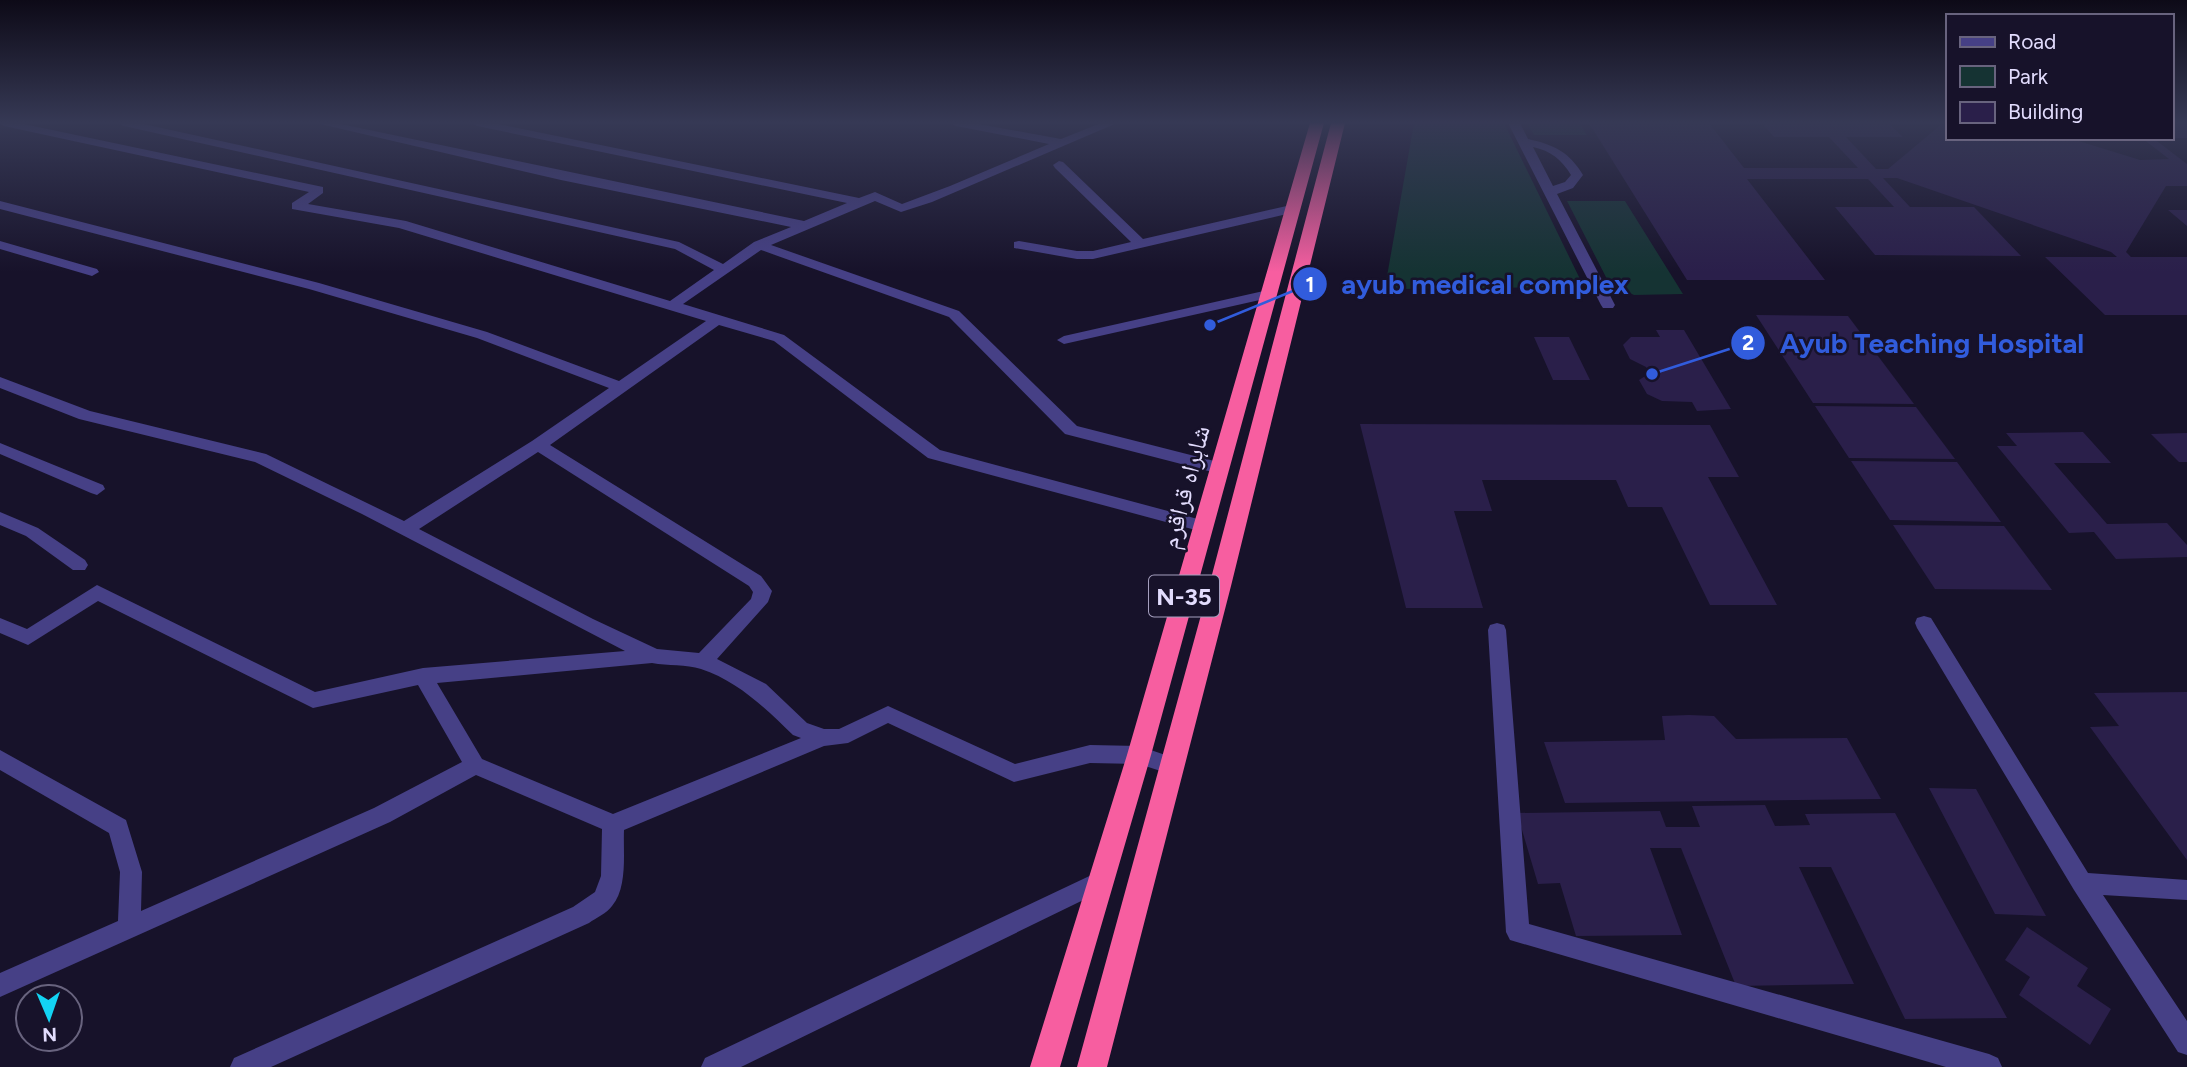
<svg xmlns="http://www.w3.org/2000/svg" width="2187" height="1067" font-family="Figtree,'Noto Naskh Arabic',sans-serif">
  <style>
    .green { fill: #153333 }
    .building { fill: #2a1f4a }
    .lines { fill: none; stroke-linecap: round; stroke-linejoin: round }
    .minor { fill: #464086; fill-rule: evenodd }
    .highway { fill: #f75ea0; fill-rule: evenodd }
    .labels { text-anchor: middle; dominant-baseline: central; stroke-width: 5; stroke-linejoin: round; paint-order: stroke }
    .shield { fill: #17122a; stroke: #a59fbe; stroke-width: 2 }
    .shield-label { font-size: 24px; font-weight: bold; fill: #e2dcfd }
    .street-label { font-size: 26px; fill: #e2dcfd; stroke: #17122a }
    .leader { fill: none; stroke: #315cdc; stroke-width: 2.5 }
    .callout-dot { fill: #315cdc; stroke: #17122a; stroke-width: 2.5 }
    .mark-label { font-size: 21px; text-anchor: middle; font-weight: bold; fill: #fff }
    .callout-label { font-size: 28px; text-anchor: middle; font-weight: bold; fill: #315cdc; stroke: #17122a; stroke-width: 5; stroke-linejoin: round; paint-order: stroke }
  </style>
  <rect width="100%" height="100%" fill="#17122a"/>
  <path class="green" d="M1414,123H1504L1580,279L1570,287L1399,289L1386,282Z
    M1527,123H1579L1587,135H1534Z
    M1567,201H1625L1683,294L1634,295L1609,283Z"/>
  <path class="building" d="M1589,123H1709L1744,168H1858L1829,137H1774L1762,123H1888L1903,137H1846L1876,169H1888L1943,123H1947V138H2069L2140,160L2169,159L2142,138H2153L2187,164V186H2166L2126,252L2131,257H2187V315H2105L2045,257H2117L2111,252L1897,178H1883L1910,207H1974L2021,256L1875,255L1835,207H1894L1868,179H1747L1825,280H1687Z
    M2171,123H2187V138H2171Z
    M2168,210H2187V226Z
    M1756,315L1848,316L1914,404L1813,403Z
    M1656,330H1684L1731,409L1697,411L1692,402L1662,401L1647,394L1639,380L1650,373L1646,367L1630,359L1623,345L1631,337H1660Z
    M1534,337H1569L1590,380H1553Z
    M1815,406L1916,407L1955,459L1849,458Z
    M1360,424L1710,425L1739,477H1708L1777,605H1710L1662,507H1628L1616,480H1482L1492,511H1454L1483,608H1406Z
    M2083,432L2111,463H2054L2107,524L2167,523L2187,545V557L2116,559L2094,532L2069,533L1997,446H2017L2006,433Z
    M2187,433V462H2179L2151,434Z
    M1851,461L1957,462L2001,522L1890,520Z
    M1893,525L2004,526L2052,590L1935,589Z
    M2187,692V860L2090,727L2119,726L2094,693Z
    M1689,715L1714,716L1736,739L1847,738L1881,799L1565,803L1544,742L1665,740L1662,716Z
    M1929,788L1976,789L2046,916L1995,914Z
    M1765,805L1775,826L1810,825L1805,814L1895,813L2007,1018L1905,1019L1831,867H1799L1854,984L1736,986L1681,848H1650L1682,935L1576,936L1560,883L1538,884L1517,813L1660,811L1666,827H1700L1692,806Z
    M2027,927L2088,968L2077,986L2111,1009L2090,1045L2019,995L2030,977L2005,960Z"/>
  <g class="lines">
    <path class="minor" d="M0,123H19L323,187V193L308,204L406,221L670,301L714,270L675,249L124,126L118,123H139L679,242L723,264L754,242L791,227L561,180L316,123H336L804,221L847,203L477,126L471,123H493L859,198L875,192L902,204L950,186L1049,144L956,126L950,123H973L1061,139L1101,123H1117L932,202L901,212L875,201L771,245L959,311L1077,426L1226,464L1228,468L1226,472L1220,474L1065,434L949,317L761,250L683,304L784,335L940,450L1209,522L1212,526L1209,530L1203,532L928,458L774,341L719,325L550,445L761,576L772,591L768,602L717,659L766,684L807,723L824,729H839L888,706L1015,764L1090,745L1139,746L1180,760L1183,766L1180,772L1173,775L1139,764L1090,763L1014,782L888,723L848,743L824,746L624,830C623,853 628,887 612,906C607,913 596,918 589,923L271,1067H230L234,1058L573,907L595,892L601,876L602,829L476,775L390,822L0,997V973L118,921L120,872L109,833L0,770V750L126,820L142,872L141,911L374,808L462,762L418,685L313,708L98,601L28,645L0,633V618L27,629L97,585L315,692L423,668L625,651L362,514L255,462L79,419L0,388V377L90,411L266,454L404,521L532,441L609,388L477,338L309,289L0,209V201L319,283L487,332L619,381L706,321L399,228L292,209V203L309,192L4,126ZM538,452L749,586L753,592L751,599L699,653L657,649L593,619L419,529ZM652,663C668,666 686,664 701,669C738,681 766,709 793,735L801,738L613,814L482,759L437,683Z
      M1508,123H1520L1528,139C1555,145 1569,152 1583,175L1573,188L1557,194L1615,305L1613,308H1603L1601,305ZM1533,147C1551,151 1561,159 1571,175L1565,182L1553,186Z
      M1059,161L1063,162L1143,239L1291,205L1297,209L1291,213L1093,259H1077L1014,248V242L1019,241L1077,251H1093L1131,242L1055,168L1053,165Z
      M0,241L97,269L99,272L92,276L0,249Z
      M1268,290L1275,294L1273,297L1064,344L1057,340L1064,336Z
      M0,443L103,485L105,489L97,495L91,493L0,454Z
      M0,512L38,528L85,560L88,565L85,570H73L26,536L0,525Z
      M1924,616L1931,618L2088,873L2187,880V900L2103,895L2187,1021V1055L2178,1052L2074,890L1917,628L1915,623L1917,618Z
      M1497,623L1504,625L1506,630L1529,924L1989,1054L1998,1058L2002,1067H1946L1510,940L1506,932L1488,630L1490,625Z
      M1100,871L1108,874L1111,881L1108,888L741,1067H701L705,1058Z"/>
    <path class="highway" d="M1310,123H1324L1151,755L1060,1067H1030L1127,755Z
      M1331,123H1345L1231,586L1107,1067H1077L1209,586Z"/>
  </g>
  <linearGradient id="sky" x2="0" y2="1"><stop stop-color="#0d0a17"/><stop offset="0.45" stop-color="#363955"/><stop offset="1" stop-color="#363955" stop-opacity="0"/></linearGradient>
  <rect width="2187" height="272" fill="url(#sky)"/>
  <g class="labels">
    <rect class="shield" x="1149" y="575.5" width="70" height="41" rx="5"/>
    <g class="shield-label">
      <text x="1184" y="596">N-35</text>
    </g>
    <g class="street-label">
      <text transform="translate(1185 487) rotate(-75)">شاہراہ قراقرم</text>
    </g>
  </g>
  <path class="leader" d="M1210 325L1310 284M1652 374L1748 343"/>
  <g class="callout-dot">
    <circle cx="1210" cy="325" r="7"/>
    <circle cx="1652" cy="374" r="7"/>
    <circle cx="1310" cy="284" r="18"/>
    <circle cx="1748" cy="343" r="18"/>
  </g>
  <g class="mark-label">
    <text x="1310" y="292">1</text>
    <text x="1748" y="350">2</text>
  </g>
  <g class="callout-label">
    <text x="1485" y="294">ayub medical complex</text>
    <text x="1932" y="353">Ayub Teaching Hospital</text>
  </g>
  <rect x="1946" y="14" width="228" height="126" fill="#17122a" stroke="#68637e" stroke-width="2"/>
  <rect x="1960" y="37" width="35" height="10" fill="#464086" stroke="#68637e" stroke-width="2"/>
  <text x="2008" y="49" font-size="21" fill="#e2dcfd">Road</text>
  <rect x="1960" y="66" width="35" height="21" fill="#153333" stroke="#68637e" stroke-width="2"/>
  <text x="2008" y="84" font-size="21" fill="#e2dcfd">Park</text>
  <rect x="1960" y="102" width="35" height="21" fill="#2a1f4a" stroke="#68637e" stroke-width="2"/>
  <text x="2008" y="119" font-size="21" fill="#e2dcfd">Building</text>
  <g transform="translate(49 1018) rotate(178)"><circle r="33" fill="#17122a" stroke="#68637e" stroke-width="2"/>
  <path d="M0-5L12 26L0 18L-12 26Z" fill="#13d3f3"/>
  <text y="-10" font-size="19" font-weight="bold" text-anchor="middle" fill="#e2dcfd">N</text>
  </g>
</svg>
